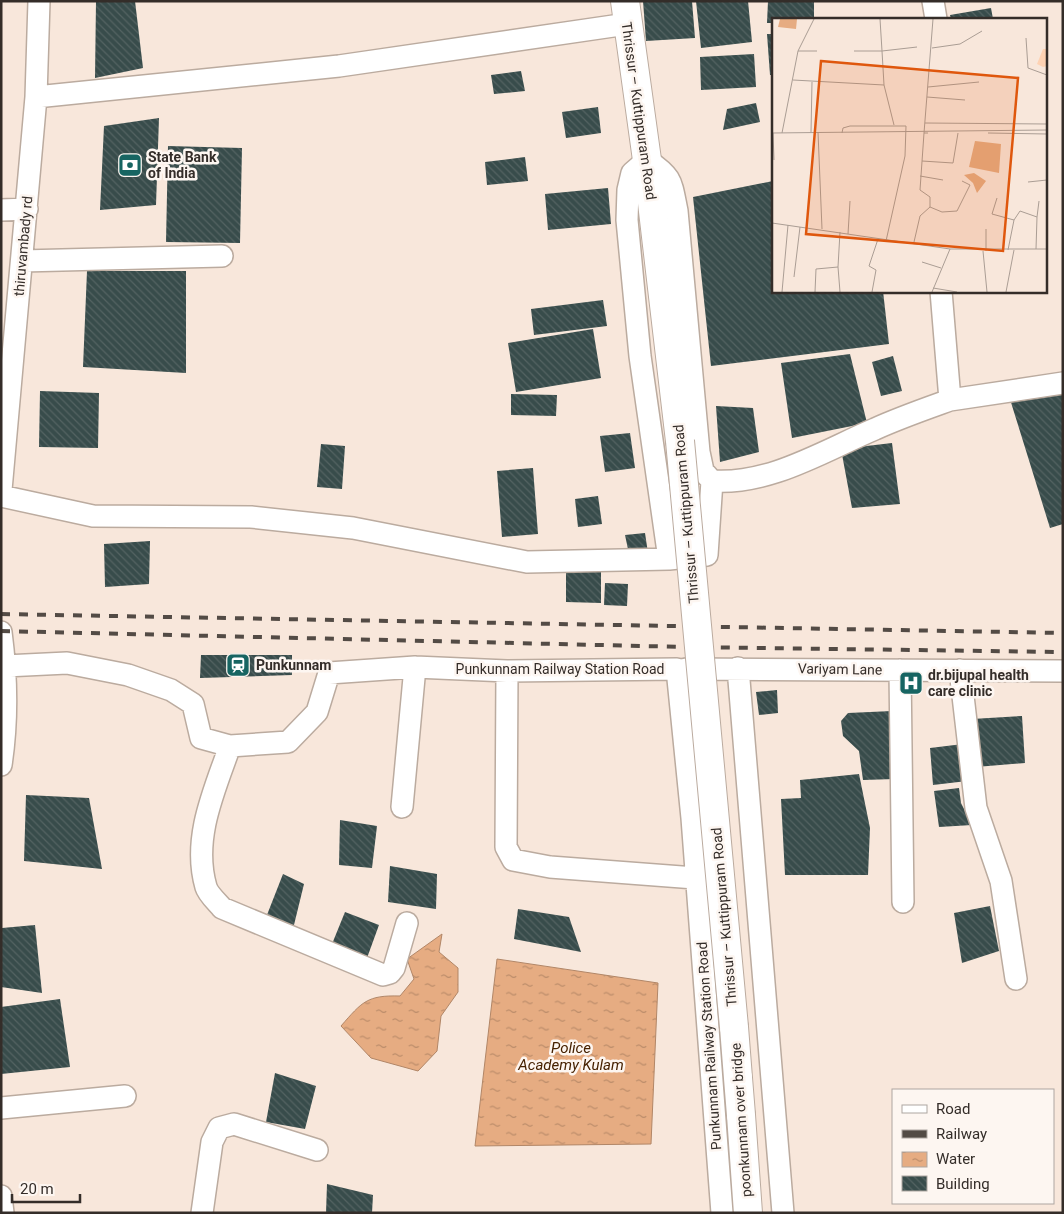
<svg xmlns="http://www.w3.org/2000/svg" width="1064" height="1214" font-family="Roboto,sans-serif">
  <style>
    .water { fill: url(#water-ripples); stroke: #b18667 }
    .building { fill: url(#building-back-hatch) }
    .lines { fill: none; stroke-linecap: round; stroke-linejoin: round }
    .minor-casing { stroke: #bbab9f; stroke-width: 24 }
    .primary-casing { stroke: #bbab9f; stroke-width: 30 }
    .minor { stroke: #fff; stroke-width: 21 }
    .primary { stroke: #fff; stroke-width: 28 }
    .rail { stroke: #534b45; stroke-width: 4; stroke-dasharray: 9 9; stroke-linecap: butt }
    .primary-bridge-casing { stroke: #bbab9f; stroke-width: 30; stroke-linecap: butt }
    .primary-bridge { stroke: #fff; stroke-width: 28 }
    .labels { text-anchor: middle; dominant-baseline: central; stroke-width: 5; stroke-linejoin: round; paint-order: stroke }
    .street-label { font-size: 14px; fill: #342d29; stroke: #fdf6f1 }
    .poi-label { font-size: 14px; font-weight: bold; fill: #342d29; stroke: #fdf6f1; text-anchor: start }
    .water-label { font-size: 15px; font-style: italic; fill: #462100; stroke: #fdf6f1 }
    .inset-road { fill: none; stroke: #aa9d94; stroke-width: 1 }
    .view { fill: #df570d; fill-opacity: 0.15; stroke: #df570d; stroke-width: 2.5 }
    .inset-edge { fill: none; stroke: #342d29; stroke-width: 2.5 }
  </style>
  <defs>
    <pattern id="water-ripples" width="26" height="14" patternUnits="userSpaceOnUse" patternTransform="scale(1.25)"><rect width="26" height="14" fill="#e6ac82"/><path d="M2 4q2-2 4 0t4 0M15 11q2-2 4 0t4 0" fill="none" stroke="#bb8c6a"/></pattern>
    <pattern id="building-back-hatch" width="6" height="6" patternUnits="userSpaceOnUse" patternTransform="scale(1.25)"><rect width="6" height="6" fill="#384c4b"/><path d="M-1 5l2 2M0 0l6 6M5-1l2 2" fill="none" stroke="#546362"/></pattern>
  </defs>
  <rect width="100%" height="100%" fill="#f8e7db"/>
  <path class="water" d="M442,934L439,952L458,968V992L441,1016L437,1051L418,1071L371,1058L341,1026C362,1002 367,995 400,996L414,979L407,959Z
    M497,959L658,983L651,1144L475,1146Z"/>
  <path class="building" d="M96,1H135L143,68L95,78Z
    M643,1H692L695,38L646,41Z
    M696,1H748L752,42L701,48Z
    M768,1H814V19H773V23H767Z
    M991,8L993,19H951L950,15Z
    M767,34H773V75H770Z
    M754,54L756,87L701,90L700,57Z
    M521,71L525,91L494,94L491,75Z
    M756,103L760,122L723,130L727,109Z
    M598,107L601,133L566,138L562,112Z
    M159,118L156,205L100,210L104,126Z
    M168,146L242,148L240,243L166,242Z
    M525,157L528,181L487,185L485,162Z
    M773,181V291H883L889,344L711,366L693,197Z
    M608,188L611,224L548,230L545,194Z
    M87,271H186V373L83,367Z
    M603,300L607,326L534,335L531,309Z
    M593,329L601,378L516,392L508,343Z
    M850,354L867,423L792,438L781,363Z
    M893,356L902,391L881,396L872,362Z
    M40,391L99,393L98,448L39,447Z
    M1063,393V524L1050,528L1009,396Z
    M511,394L557,395L556,416L511,415Z
    M716,406L753,408L759,452L720,462Z
    M630,433L635,468L605,472L600,436Z
    M892,443L900,504L852,508L841,449Z
    M321,444L345,446L342,489L317,487Z
    M533,468L538,534L502,537L497,471Z
    M598,496L602,524L578,527L575,499Z
    M645,533L648,553L629,554L625,535Z
    M150,541L149,584L105,587L104,544Z
    M566,568H601V603L566,602Z
    M605,583L628,584L627,606L604,605Z
    M201,655H292V675L200,678Z
    M777,690L778,713L759,715L756,692Z
    M892,711L895,779L863,780L859,751L843,736L841,721L848,713Z
    M1022,716L1025,763L976,767L972,719Z
    M963,744L967,781L933,785L930,748Z
    M859,774L870,828L868,875H785L781,799L801,798L800,780Z
    M959,788L961,803L972,825L939,827L934,791Z
    M26,795L89,798L102,869L24,861Z
    M340,820L377,826L372,868L339,865Z
    M390,866L437,874L436,909L388,902Z
    M283,874L304,884L293,929L265,920Z
    M990,906L999,951L962,963L954,913Z
    M518,909L569,917L581,952L514,939Z
    M345,912L379,925L367,958L332,944Z
    M35,925L42,993L1,987L2,928Z
    M60,999L70,1067L1,1074V1007Z
    M275,1073L316,1086L305,1129L266,1122Z
    M327,1184L373,1195L372,1213H326Z"/>
  <g class="lines">
    <g class="minor-casing">
      <path id="minor" d="M933,1L936,19
        M36,97L339,66L627,24
        M1,210L27,209
        M22,261L222,256
        M950,400L1063,383
        M1,490L36,97L39,1
        M1,496L93,516L251,517L353,528L527,562L669,559L707,555L712,481
        M669,559L640,356L627,220L628,190L632,173L647,160C673,177 671,182 677,211L699,452L703,471L712,481C770,485 823,451 875,429C899,418 925,409 950,400L941,291
        M1,632C7,678 8,719 1,765
        M5,666L67,663L128,675L171,690L193,704L201,738L230,746L288,742L317,712L329,673L415,667L507,671L677,669L692,818L722,1213
        M738,668L783,1213
        M686,669L1063,671
        M900,670L903,902
        M960,670L976,808L1001,881L1016,979
        M507,671L506,847L513,860L550,867L695,878
        M230,746C214,791 192,839 206,887C208,894 217,902 222,908L383,975L390,973L394,968L407,923
        M402,807L415,667
        M1,1108L125,1096
        M1,1196L3,1213
        M202,1213L212,1142L219,1128L234,1124L317,1150"/>
    </g>
    <g class="primary-casing">
      <path id="primary" d="M625,1L647,160L680,441
        M734,1027L738,1078
        M741,1115L748,1213"/>
    </g>
    <use href="#minor" class="minor"/>
    <use href="#primary" class="primary"/>
    <path class="rail" d="M1,614L1063,633
      M1,631L685,647L1063,652"/>
    <g class="primary-bridge-casing">
      <path id="primary-bridge" d="M680,441L734,1027
        M738,1078L741,1115"/>
    </g>
    <use href="#primary-bridge" class="primary-bridge"/>
  </g>
  <defs>
    <g id="bank-square" transform="scale(1.25)"><rect x="-9" y="-9" width="18" height="18" rx="4" fill="#176562" stroke="#fdf6f1"/><path d="M-6-4H6V4H-6ZM0-2.3a2.3 2.3 0 1 0 0 4.6a2.3 2.3 0 1 0 0-4.6Z" fill="#fff"/></g>
    <g id="station-square" transform="scale(1.25)"><rect x="-9" y="-9" width="18" height="18" rx="4" fill="#176562" stroke="#fdf6f1"/><path d="M-3-6H3Q5-6 5-4V2Q5 4 3 4L4.5 6H3L1.5 4h-3L-3 6H-4.5L-3 4Q-5 4-5 2V-4Q-5-6-3-6ZM-3.5-4v3h7v-3ZM-3.5 1v1.5H-2V1ZM2 1v1.5H3.5V1Z" fill="#fff"/></g>
    <g id="hospital-square" transform="scale(1.25)"><rect x="-9" y="-9" width="18" height="18" rx="4" fill="#176562" stroke="#fdf6f1"/><path d="M-5-5h3v3.5h4V-5h3V5h-3V1.5h-4V5h-3Z" fill="#fff"/></g>
  </defs>
  <g fill-rule="evenodd">
    <use href="#bank-square" x="130" y="165"/>
    <use href="#station-square" x="238" y="665"/>
    <use href="#hospital-square" x="911" y="683"/>
  </g>
  <g class="labels">
    <g class="street-label">
      <text transform="translate(639 111) rotate(82)">Thrissur – Kuttippuram Road</text>
      <text transform="translate(23 246) rotate(-85)">thiruvambady rd</text>
      <text transform="translate(686 514) rotate(-95)">Thrissur – Kuttippuram Road</text>
      <text x="560" y="669">Punkunnam Railway Station Road</text>
      <text transform="translate(840 669) rotate(1)">Variyam Lane</text>
      <text transform="translate(724 917) rotate(-95)">Thrissur – Kuttippuram Road</text>
      <text transform="translate(709 1046) rotate(-94)">Punkunnam Railway Station Road</text>
      <text transform="translate(741 1120) rotate(-94)">poonkunnam over bridge</text>
    </g>
    <g class="poi-label">
      <text x="148" y="157">State Bank<tspan x="148" dy="16">of India</tspan></text>
      <text x="256" y="665">Punkunnam</text>
      <text x="928" y="675">dr.bijupal health<tspan x="928" dy="16">care clinic</tspan></text>
    </g>
    <g class="water-label">
      <text x="571" y="1048">Police<tspan x="571" dy="17">Academy Kulam</tspan></text>
    </g>
  </g>
  <g transform="translate(772 18)">
    <rect width="275" height="275" fill="#f8e7db"/>
    <path d="M271,31H275V48L271,49L265,46Z" fill="#fed2b3"/>
    <path d="M8,1H25L24,11L6,9ZM203,123L229,126L227,155L197,149ZM202,155L214,163L205,175L201,165L192,157Z" fill="#e6ac82"/>
    <path class="inset-road" d="M254,20L256,50L275,57M160,30L188,26L210,13M26,33H45M82,33H110L108,1M21,62L112,67L122,107M112,67L110,33L145,29M156,69L207,64M155,79L193,82M153,105L275,106M39,114L40,64M46,114L50,211M0,115L275,112M1,115L2,142M10,115L26,33L42,1M70,115L71,110L78,108H134L133,138L114,223M152,115L161,1M216,115L275,116M150,143L181,145L186,115M148,158L171,162M256,164L275,162M225,180L220,196L242,202M158,189L170,194L185,193L198,167L190,163M265,199L267,183M0,205L178,231H275M214,211V233M76,216L78,183M142,224L148,198L158,189V179L148,172L152,115H156M236,232L242,202L248,193L265,199L264,231M211,233L215,274M150,244L169,250M66,249L68,274M22,259L28,209M161,270L185,274M10,274L16,207M43,274L44,251L66,249L68,214M100,274L104,252L97,248L106,221M160,274L178,231M234,274L242,232"/>
    <path class="view" d="M49,43L246,60L231,233L34,216Z"/>
    <rect width="275" height="275" class="inset-edge"/>
  </g>
  <rect width="1064" height="1214" fill="none" stroke="#342d29" stroke-width="5"/>
  <rect x="892" y="1089" width="162" height="115" fill="#fdf6f1" stroke="#ada6a1"/>
  <rect x="902" y="1105" width="25" height="8" fill="#ffffff" stroke="#ada6a1"/>
  <text x="936" y="1114" font-size="15" fill="#342d29">Road</text>
  <rect x="902" y="1130" width="25" height="8" fill="#534b45" stroke="#ada6a1"/>
  <text x="936" y="1139" font-size="15" fill="#342d29">Railway</text>
  <rect x="902" y="1152" width="25" height="15" fill="url(#water-ripples)" stroke="#ada6a1"/>
  <text x="936" y="1164" font-size="15" fill="#342d29">Water</text>
  <rect x="902" y="1176" width="25" height="15" fill="url(#building-back-hatch)" stroke="#ada6a1"/>
  <text x="936" y="1189" font-size="15" fill="#342d29">Building</text>
  <path d="M12 1194v8h68v-8" fill="none" stroke="#342d29" stroke-width="2.5"/>
  <text x="20" y="1194" font-size="15" fill="#342d29" stroke="#fdf6f1" stroke-width="4" paint-order="stroke">20 m</text>
</svg>
